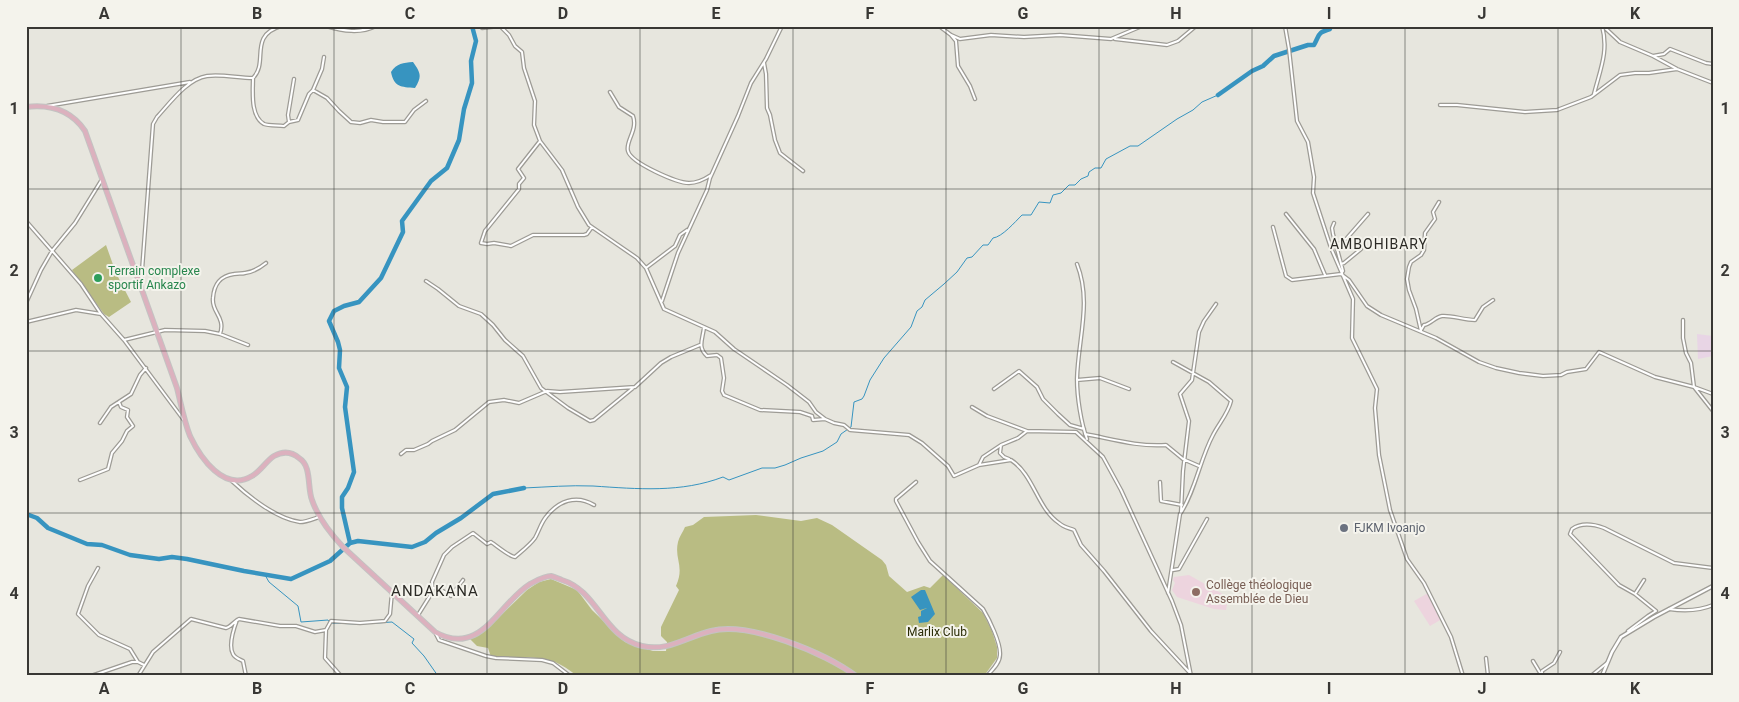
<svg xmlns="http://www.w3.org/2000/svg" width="1739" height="702" font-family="Roboto,sans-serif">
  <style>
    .industrial { fill: #e8d5e5 }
    .education { fill: #edd4de }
    .green { fill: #b9bc83 }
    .water { fill: #3794c0 }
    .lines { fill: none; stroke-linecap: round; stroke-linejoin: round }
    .stream { stroke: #3794c0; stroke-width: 1 }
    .river { stroke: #3794c0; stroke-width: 4.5 }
    .minor-casing { stroke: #9d9b95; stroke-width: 4.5 }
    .tertiary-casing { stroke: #9d9b95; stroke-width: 5 }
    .primary-casing { stroke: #c3c3c2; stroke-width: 6 }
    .minor { stroke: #fff; stroke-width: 2 }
    .tertiary { stroke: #fff; stroke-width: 2.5 }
    .primary { stroke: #dcb1be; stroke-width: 4 }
    .grid { fill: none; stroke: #383734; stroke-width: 1; stroke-opacity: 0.55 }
    .leisure-dot { fill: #2e9e5b; stroke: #f4f3ec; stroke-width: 2 }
    .worship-dot { fill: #6b7280; stroke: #f4f3ec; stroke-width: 2 }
    .education-dot { fill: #8d6e63; stroke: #f4f3ec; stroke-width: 2 }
    .labels { text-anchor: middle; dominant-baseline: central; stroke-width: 4; stroke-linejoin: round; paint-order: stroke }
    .leisure-label { font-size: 12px; fill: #27864d; stroke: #f4f3ec; text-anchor: start }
    .worship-label { font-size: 12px; fill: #5b616d; stroke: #f4f3ec; text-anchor: start }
    .education-label { font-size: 12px; fill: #785e54; stroke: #f4f3ec; text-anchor: start }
    .park-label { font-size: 12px; fill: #2b2c06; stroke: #f4f3ec }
    .neighbourhood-label { font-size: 14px; letter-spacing: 1px; fill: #2b2a25; stroke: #f4f3ec }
    .quarter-label { font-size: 15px; letter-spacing: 1px; fill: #2b2a25; stroke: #f4f3ec }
    .neatline { fill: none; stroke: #383734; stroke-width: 2 }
    .grid-label { font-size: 16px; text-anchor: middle; font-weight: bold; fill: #383734 }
  </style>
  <rect width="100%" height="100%" fill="#e7e6de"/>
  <path class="industrial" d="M1697,334L1713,336V356L1698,359Z"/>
  <path class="education" d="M1189,575L1228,597L1226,610L1214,609L1177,597L1172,590L1175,583L1173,580L1174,577Z
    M1428,593L1442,619L1430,626L1414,601Z"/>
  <path class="green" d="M106,245L116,273L131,302L109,317L104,314L72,270Z
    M756,515L801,521L817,518L832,525L882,560L886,565L889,576L907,592L924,586L930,588L943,575L983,613L992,631L997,647V658L984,676H860L835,660L834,662L856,676H577C572,672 567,668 561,665C541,654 513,658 491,657L488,648L477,646L470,639L487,629L527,590L539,582L551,579L577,590L592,610L625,642L653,651H666L667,642L661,636V627L679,590L676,586C685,566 674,559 678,542C679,537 683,532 685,527L693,525L704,517Z"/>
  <path class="water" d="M413,62C421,73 422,77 415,88C401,87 394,87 391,72C397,63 403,63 413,62Z
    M921,590H925L935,614L928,622L919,623L918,617L921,616V611L927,608L920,610L911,597Z"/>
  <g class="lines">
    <path class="stream" d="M524,488C547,487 570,485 593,486C638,489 681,493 723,477L729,480L762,468H775L785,465L801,458L823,451L837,442L841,434L851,427L854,402L862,399L864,396L870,380L884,358L911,327L917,311L922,307L925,300L944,284L957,272L967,258L972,257L983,245H988L993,238C1002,237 1015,222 1022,215H1031L1039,202L1050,203L1053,195L1061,193L1069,185H1075L1081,179L1088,176L1089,172L1095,168H1101L1106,159L1130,146H1138L1177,119L1193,110L1202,102L1218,95
      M265,575L269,582L298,606L301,622L328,620L330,623L359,624L392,622L414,639L412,643L424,656L438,676"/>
    <path class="river" d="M1218,95L1252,71L1263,66L1274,56L1308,45H1314C1320,34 1317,33 1330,29V26
      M26,517L29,515L37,518L48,528L87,544L102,545L130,555L159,559L172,557L187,559L244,571L291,579L330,561L350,543L358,541L412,547L425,542L436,533L461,518L493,494L524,488
      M350,543L342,508V497L348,488L354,472L345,407L347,387L339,368L340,350L338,342L329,321L334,311L344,306L359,302L381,278L403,232L402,221L431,181L447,168L459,140L464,109L472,83L471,61L476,41L472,26"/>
    <g class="minor-casing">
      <path id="minor" d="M326,26C343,31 360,34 376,26
        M480,26L482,28L500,26L509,35L515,46L522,52L524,68L535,101L534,125L540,141L562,170L578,207L589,225L637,258L646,268L664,309L715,332L734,349L787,385L809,402L816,412L825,419L834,423L844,425L850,430L909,435L922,443L948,466L954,476L979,465L1011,460C1034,475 1037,508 1059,523C1063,527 1069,528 1074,530L1081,545L1104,571L1151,631L1190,673
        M939,26L951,35L960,39L991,35L1024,37L1060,35L1111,39L1142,26
        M1285,26L1289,49L1297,121L1308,142L1314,177L1313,193L1331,248L1353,299L1352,338L1377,389L1375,408L1379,455L1390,510L1407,559L1424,583L1451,637L1463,676
        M1603,26L1620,42L1653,56L1677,69L1713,83
        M951,35L956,41L958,66L970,86L975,99
        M1115,39L1167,45L1178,41L1196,26
        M1653,56L1664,54L1670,49L1706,63L1713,64
        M764,63L766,74L767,108L770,115L775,140L780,153L803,171
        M253,78C253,91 250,116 264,124C269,126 279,125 284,126L289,122L298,120L309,94L313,90L327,98L339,111L351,122L360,123L371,120L383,122H405L414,110L426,101
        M313,90L322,69L324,57
        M610,92L619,107L633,116C638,130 625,142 628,151C631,163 677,183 689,183C697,183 705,179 711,175
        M1594,94C1600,70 1609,51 1602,26
        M1440,105H1457L1525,112L1557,110L1591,97L1620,75L1635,73H1649L1677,69
        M47,106L190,82
        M289,122L288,115L294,79
        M540,141L518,169L524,178L519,184V189L485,231L481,243L487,244L494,243L511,246L533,235H584L587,234L592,227
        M1286,214L1314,249L1325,275
        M26,221L81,284L101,314
        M1334,223L1332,228L1333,234L1343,271L1341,274
        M1273,227L1286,276L1292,280L1341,274L1349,280L1367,306L1381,315L1436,338L1479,362L1496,368L1519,373L1543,376L1561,375L1567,372L1586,369L1599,352L1655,377L1694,387L1713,411
        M1337,249L1339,244L1347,238L1368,214
        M1077,264C1092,302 1078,339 1077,379C1077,397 1081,423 1087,439
        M1341,264L1344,263L1361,249
        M646,268L675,246L680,235L687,230
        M426,281L438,289L459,306L481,314L493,325L505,340L523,356L541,388L568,408L590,421L594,420L633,388
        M141,284L153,124L157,117C170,103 187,79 207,76C222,74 238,78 253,78C269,62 248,36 281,26
        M662,301L678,253L707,190L710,178L738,116L751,83L766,59L782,26
        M26,303L41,270L52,251L75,223L101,181
        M1683,320V338L1686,353L1691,363L1694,387L1713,394
        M26,322L76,310L101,314L124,340L183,419
        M704,327C703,339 697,347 707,356L717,355L721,358L724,378L722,391L724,395L760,410L800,412L812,416L813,420L825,419
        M1421,330L1424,325C1431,324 1435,317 1442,316C1451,315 1464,320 1475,320L1483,307L1493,300
        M1421,331L1416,309L1409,290L1407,279L1409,267L1411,262L1421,255L1424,250L1425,233L1435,219L1433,212L1439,202
        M220,334C226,317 211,312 213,298C214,284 220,276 234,274C238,273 242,274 245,273C253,272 261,267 266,263
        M124,340L165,330L205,331L220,334L248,345
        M1077,380L1100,378L1129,389
        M994,389L1019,371L1037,387L1043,399L1058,414L1070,425L1084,429
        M972,407L987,416L1027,431
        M100,423L111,407L131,394L140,375L146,368
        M1085,434C1112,439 1138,447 1166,445L1183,459L1199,466
        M401,454L406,450H414L428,444L432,441L455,430L489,402L504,400L519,403L547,391L560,392L635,387L661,363L671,357L700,345
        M1009,459L1004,457L1000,453L1001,445L1018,438L1027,431L1076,432L1103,457L1121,490L1172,601L1181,625L1191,676
        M979,465L983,457L1001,445
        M80,480L108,469L112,453L122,441L127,431L133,426L127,417L128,410L121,407L119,402
        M232,481C249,497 277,519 300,522C306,522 313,519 319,517
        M916,482L896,499V501L918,542L930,561L983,609C989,619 1001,643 1000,655C1000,663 992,670 987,676
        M1160,482L1161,501L1182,505
        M1181,512L1183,471L1189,421L1180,394L1192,380L1199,332L1204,321L1216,304
        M98,568L88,586L78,614L99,635L130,649L138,662
        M1173,570L1179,569L1207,519
        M433,588H438L451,596L463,580
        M1168,593L1180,514C1195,492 1200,459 1213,435C1219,423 1228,414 1231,401L1209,382L1173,362
        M1635,594L1644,580
        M1669,609C1683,611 1699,611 1713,605
        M418,615L433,591L432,582L444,555L452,547L473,533L487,544L491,542C497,546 510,557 515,557C522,551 530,545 535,538C539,531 541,523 546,517C558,501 576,494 594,505
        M237,620C234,628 228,645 233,654C235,658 239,659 243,661L246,676
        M1628,631L1648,616L1656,611L1635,594L1619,585L1570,534L1572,529C1582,522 1593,524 1604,528L1674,563L1713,568
        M436,634L439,640L486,656L496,658L542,660L553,663L570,676
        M1486,658L1488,676
        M1533,661L1542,676
        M1542,674V671L1554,663L1560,652
        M91,676L132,662H138L144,665
        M138,676L153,652L191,619L226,628C231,627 234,621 239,619L280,626H296L315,632L326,630
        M341,676L325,658L326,630L331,621L360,623L385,621L390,614L392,592
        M1591,676L1607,663"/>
    </g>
    <g class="tertiary-casing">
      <path id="tertiary" d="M1602,676L1612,652L1621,637L1654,617L1713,586"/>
    </g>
    <g class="primary-casing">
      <path id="primary" d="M26,107C51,104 71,110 85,131L177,388C181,404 184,421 190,436C200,457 224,493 252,476C261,471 266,461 274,456C283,451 292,452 299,458C312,466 307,487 312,500C318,518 330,533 343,547L435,632C481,658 498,604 530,584C536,581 544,576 551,576C555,577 559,579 562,580C598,591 603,637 642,646C668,652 686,637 711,631C749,621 825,653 856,676"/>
    </g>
    <use href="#minor" class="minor"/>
    <use href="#tertiary" class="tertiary"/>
    <use href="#primary" class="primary"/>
  </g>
  <path class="grid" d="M181,26V676M334,26V676M487,26V676M640,26V676M793,26V676M946,26V676M1099,26V676M1252,26V676M1405,26V676M1558,26V676M26,189H1713M26,351H1713M26,513H1713"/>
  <circle class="leisure-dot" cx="98" cy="278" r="5"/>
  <circle class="worship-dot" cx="1344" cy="528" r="5"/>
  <circle class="education-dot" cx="1196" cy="592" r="5"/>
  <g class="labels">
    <g class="leisure-label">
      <text x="108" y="271">Terrain complexe<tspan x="108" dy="14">sportif Ankazo</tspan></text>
    </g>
    <g class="worship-label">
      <text x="1354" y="528">FJKM Ivoanjo</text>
    </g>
    <g class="education-label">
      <text x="1206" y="585">Collège théologique<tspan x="1206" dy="14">Assemblée de Dieu</tspan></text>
    </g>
    <g class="park-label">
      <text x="937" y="632">Marlix Club</text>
    </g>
    <g class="neighbourhood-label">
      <text x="1379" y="244">AMBOHIBARY</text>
    </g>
    <g class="quarter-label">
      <text x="435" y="591">ANDAKANA</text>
    </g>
  </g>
  <rect width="1739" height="702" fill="none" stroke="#f4f3ec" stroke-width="55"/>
  <rect x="28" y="28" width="1684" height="646" class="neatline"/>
  <g class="grid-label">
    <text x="104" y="19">A</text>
    <text x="257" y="19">B</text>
    <text x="410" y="19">C</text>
    <text x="563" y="19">D</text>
    <text x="716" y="19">E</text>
    <text x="870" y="19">F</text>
    <text x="1023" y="19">G</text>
    <text x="1176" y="19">H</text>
    <text x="1329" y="19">I</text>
    <text x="1482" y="19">J</text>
    <text x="1635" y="19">K</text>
    <text x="14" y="114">1</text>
    <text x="1725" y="114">1</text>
    <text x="14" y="276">2</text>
    <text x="1725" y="276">2</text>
    <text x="14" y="438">3</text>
    <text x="1725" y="438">3</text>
    <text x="14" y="599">4</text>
    <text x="1725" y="599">4</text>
    <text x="104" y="694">A</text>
    <text x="257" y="694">B</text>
    <text x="410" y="694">C</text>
    <text x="563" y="694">D</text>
    <text x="716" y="694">E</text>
    <text x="870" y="694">F</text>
    <text x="1023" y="694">G</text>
    <text x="1176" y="694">H</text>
    <text x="1329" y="694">I</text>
    <text x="1482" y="694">J</text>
    <text x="1635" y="694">K</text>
  </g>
</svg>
